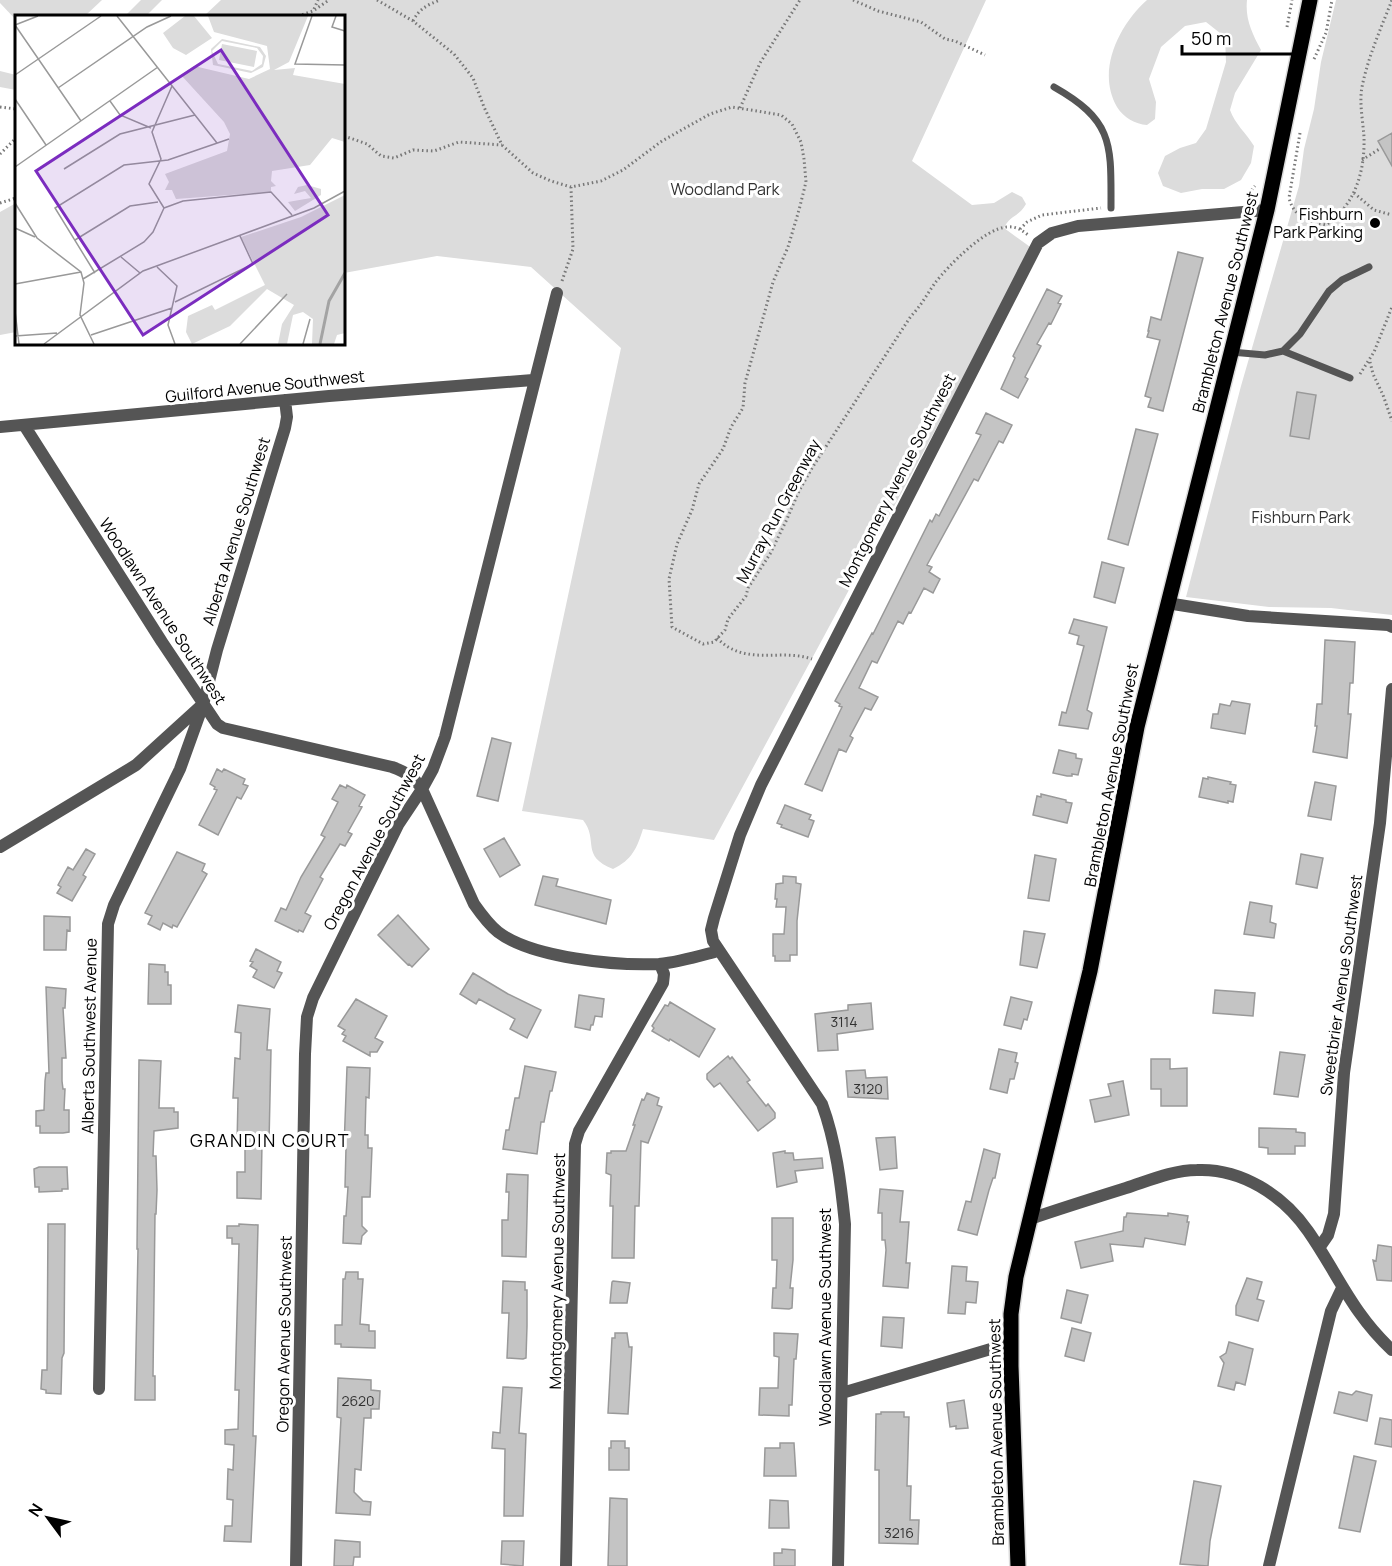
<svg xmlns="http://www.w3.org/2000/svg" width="1392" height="1566" font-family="Manrope,sans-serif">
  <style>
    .green { fill: #dcdcdc }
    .building { fill: #c4c4c4; stroke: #999; stroke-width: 1.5 }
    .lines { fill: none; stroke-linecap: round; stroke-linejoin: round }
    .primary-casing { stroke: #dbdbdb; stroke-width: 18 }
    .path { stroke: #777; stroke-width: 3; stroke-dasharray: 1.5 3; stroke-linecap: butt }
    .lane { stroke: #555; stroke-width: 7 }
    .street { stroke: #555; stroke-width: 12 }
    .primary { stroke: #000; stroke-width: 15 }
    .poi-dot { fill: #000; stroke: #fff; stroke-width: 2 }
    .labels { text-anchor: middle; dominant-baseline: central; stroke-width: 6; stroke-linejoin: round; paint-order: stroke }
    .number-label { font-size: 14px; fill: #313131 }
    .park-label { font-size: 16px; fill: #333; stroke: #fff }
    .poi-label { font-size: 16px; fill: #000; stroke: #fff; text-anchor: end }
    .street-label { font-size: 16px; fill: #000; stroke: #fff }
    .neighbourhood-label { font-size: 18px; letter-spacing: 1.5px; fill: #000; stroke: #fff }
    .inset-river { fill: none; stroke: #a3a3a3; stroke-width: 3 }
    .inset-road { fill: none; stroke: #999; stroke-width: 1.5 }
    .view { fill: #7b2cbf; fill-opacity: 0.15; stroke: #7b2cbf; stroke-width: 3 }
    .inset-edge { fill: none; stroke: #000; stroke-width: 3 }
  </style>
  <rect width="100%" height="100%" fill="#fff"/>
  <path class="green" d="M0,0H102L85,16H16V20L0,3Z
    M141,0H162L146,16H125Z
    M221,0H986L912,161L972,205L994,203L1012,192L1022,197L1026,204C1019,217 1010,215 1004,228L1033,249L714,840L643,829C637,848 632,860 613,869C580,856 599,840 583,820L522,811L621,348L531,267L437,256L344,273V16H204Z
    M1147,0H1247C1245,19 1252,33 1261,50L1235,93L1230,110C1235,124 1246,133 1254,146L1251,163L1241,180L1224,189H1202L1181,193L1163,186L1158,173L1165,156L1180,148L1196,143L1206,129L1226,62L1225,37L1206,22L1185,26L1161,47L1149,79L1156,102L1155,119L1147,125C1135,124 1124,118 1117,107C1096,71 1119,25 1147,0Z
    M1336,0H1392V615L1331,608L1269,607L1186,597L1241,386L1299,186L1304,149L1314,109L1321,62Z
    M0,71L16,75V90L0,87Z
    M16,203V332L0,335V212Z"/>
  <path class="building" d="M1392,133V166L1378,141Z
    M1178,252L1203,258L1163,411L1148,407L1151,398L1145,396L1160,340L1147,337L1149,331H1148L1151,317L1161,320Z
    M1047,289L1062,296L1058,303L1061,304L1051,324L1049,323L1037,344L1041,346L1025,377L1028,379L1018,398L1001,389L1015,358L1013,356Z
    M1297,392L1316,395L1309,439L1290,436Z
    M986,413L1012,425L1003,443L999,441L978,481L974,479L927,565L932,567L929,572L940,579L933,593L924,588L911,613L909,612L903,624L898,621L877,663L872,661L859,688L878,697L871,710L865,708L850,736L853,738L846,752L839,749L822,791L805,784L842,707L839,706L840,704L835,701L872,633L873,634L930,520L932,522L936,514L939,516L981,435L976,433Z
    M1136,429L1158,434L1128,545L1108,539Z
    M1102,562L1124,568L1115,603L1094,597Z
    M1074,619L1107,627L1087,710L1092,713L1088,729L1059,725L1062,712L1066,713L1068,706L1084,646L1077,644L1079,636L1069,633Z
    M1325,640L1355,642L1353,683H1350L1349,699L1348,714H1351L1347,758L1313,752L1317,726H1315L1317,704H1322Z
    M1232,701L1250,704L1245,734L1211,728L1213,714H1218L1220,704L1230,706Z
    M492,738L511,743L498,801L477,796Z
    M1059,750L1076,754V758L1082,759L1078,775L1072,774V776H1067L1053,773Z
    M217,769L222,772L224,769L245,779L243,784L248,786L241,799L237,797L218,835L199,825L217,790L214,789L215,787L210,784Z
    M1208,777L1231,782L1230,784L1236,785L1233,802L1228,801V803L1199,797L1203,778L1208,779Z
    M1315,782L1336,786L1331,820L1308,816Z
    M340,785L346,788L347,785L365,795L359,806L362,807L348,832L352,834L345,846L340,844L320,877L323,879L305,913L311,916L303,932L299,930L298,932L275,921L281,908L286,910L301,877L325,837L321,835L338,802L332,799Z
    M1041,794L1066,800V802L1072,803L1067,823L1033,815L1037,796L1041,797Z
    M785,805L811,815L809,819L814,821L808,837L781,827L782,825L777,823Z
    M504,838L520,865L500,877L484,849Z
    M86,849L95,854L83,875L86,877L72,901L57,893L61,887L58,885L68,867L73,870Z
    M177,852L205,864L202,871L207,874L177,927L173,925L172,928L163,923L160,930L148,924L152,916L145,913Z
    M1301,854L1323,858L1317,888L1296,884Z
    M1035,855L1056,859L1049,901L1028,898Z
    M543,876L558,879L556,886L611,900L606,924L535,905Z
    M783,876L796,877V883L801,884L797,921V955H790V961H775V956H773V934H784L786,907H776L777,899H775L776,884L783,883Z
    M1250,902L1272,906L1270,922L1276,924L1274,938L1244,934Z
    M398,915L429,949L412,967L409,964L408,965L378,935Z
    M44,916L70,917V931L67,930L66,950H44Z
    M1024,931L1045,934L1037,968L1020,965Z
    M256,949L281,962L277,971L282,973L274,988L253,977L257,970L250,966L253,962L250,961Z
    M149,964L165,965V972H168V985H171V1004H148Z
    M473,973L508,994L541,1010L527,1038L510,1029L515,1019L479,999L476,1004L460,994Z
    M46,987L66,989L65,1008H63L66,1058H62V1081L63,1089H65L64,1110H69V1132L63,1133H40V1126H36V1111L44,1110L45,1081L46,1073H49Z
    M1215,990L1255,993L1253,1016L1213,1013Z
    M579,995L604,999L602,1017L595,1016L593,1025H591L590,1030L575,1027Z
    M1011,997L1032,1002L1027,1020L1024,1019L1021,1029L1004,1025Z
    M356,999L387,1016L375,1038L383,1042L377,1052H370V1056L343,1041L346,1036L342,1034L345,1030L338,1026Z
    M670,1002L715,1029L699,1057L670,1039L669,1041L652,1031L654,1028L652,1026L665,1005L668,1006Z
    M871,1003L873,1029L837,1034L838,1050L818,1051L815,1014L848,1010V1005Z
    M238,1005L270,1009L267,1050H271L269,1143H262L261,1199L237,1198V1172H245V1145H237L238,1098H233L235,1058L240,1059L241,1033L235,1032Z
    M999,1049L1017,1053L1015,1062L1018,1063L1014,1079H1010L1007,1093L990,1089Z
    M1280,1052L1305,1055L1298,1097L1274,1094Z
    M728,1056L730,1059L732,1057L750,1080L747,1082L766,1106L768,1104L775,1113V1118L758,1131L720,1083L714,1087L707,1079V1074Z
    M1151,1059H1170V1069L1187,1068V1106H1161V1089H1151Z
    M139,1060L161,1061L159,1108H174V1112H178V1128L154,1131L153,1156H156L157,1190L156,1214H155L153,1376H155V1400H135L138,1249H137Z
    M525,1066L556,1072L552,1091H550L544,1122H541L537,1154L503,1149L506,1130H509L515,1098H519Z
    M347,1067L370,1068L369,1098L366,1097L365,1135H368V1148H372L370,1197H362V1226L367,1231L362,1236L361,1244L343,1243L344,1216H346L348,1187H345L346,1148H344Z
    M865,1070L866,1078L887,1077L888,1099L848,1097L846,1071Z
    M1123,1081L1129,1115L1095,1122L1090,1100L1111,1096L1108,1084Z
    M647,1093L659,1098L657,1105L662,1107L648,1143L641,1141L639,1206H635L634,1258H612L613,1206H610L611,1175L606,1173L607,1153H611V1151H626L635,1125H633L636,1116L642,1099L644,1100Z
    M1259,1128L1296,1129V1132L1305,1133V1146H1295V1154H1268V1148L1259,1147Z
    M895,1137L897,1168L880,1170L876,1138Z
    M984,1149L1000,1154L995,1178H993L989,1190L977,1235L958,1230L966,1201L971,1202Z
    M785,1151V1153H793L794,1160L822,1158L823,1168L795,1171L797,1182L777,1187L773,1153Z
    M39,1167H67L68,1189H62V1191L39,1192V1187H35L34,1169Z
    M507,1174L528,1175L526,1257L502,1256V1220H508L509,1192H506Z
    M880,1189L903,1191L900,1222H909L906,1263H910L908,1288L883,1286L886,1250L885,1240H882V1213H878Z
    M1127,1213L1168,1216V1213L1188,1216L1187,1222H1189L1185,1245L1145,1238L1143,1247L1110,1244L1113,1261L1081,1268L1075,1242L1123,1231L1124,1217H1126Z
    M772,1218H793V1260L790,1288H793L792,1308L789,1309L772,1308L773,1288H776L777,1260H772Z
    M48,1224H65L64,1353L62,1358L61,1394L46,1393V1390L41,1389L42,1370H47Z
    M239,1224L258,1225L253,1436H256L251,1542L224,1541L225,1526H232L233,1500L227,1499L228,1469L233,1470L234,1445L225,1444V1430L238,1429L239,1390H235L239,1244H232V1238H227V1226H239Z
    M1378,1245L1392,1247V1281L1377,1280L1373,1260L1376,1261Z
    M952,1266L967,1267L966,1281L978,1282L976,1303L966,1302L965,1314L948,1313Z
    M346,1272H358V1279H363L360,1324L369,1325V1331H375V1348L341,1347V1344H335V1325H342L343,1279H345Z
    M1247,1278L1262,1282L1257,1299L1264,1301L1258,1321L1236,1315V1306Z
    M503,1281L525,1282V1290H527V1326L526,1358L523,1359L507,1358L509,1313H502Z
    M613,1281L630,1283L627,1303H610L612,1282Z
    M1067,1290L1088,1295L1081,1323L1061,1318Z
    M883,1317L904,1318L902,1348L881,1346Z
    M1072,1328L1091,1333L1084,1361L1065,1356Z
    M615,1333H627L629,1347H632L628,1414L608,1413L612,1338H615Z
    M774,1333L798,1334L796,1359H794L792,1405H789V1416L759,1415L760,1388H778L779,1357L774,1356Z
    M1229,1342L1253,1349L1245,1385L1236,1382L1234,1390L1218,1386L1224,1363L1220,1357L1226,1353Z
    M338,1378L371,1380V1390L380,1391L379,1409H371V1418H364L361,1470L355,1469L354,1492L363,1501L371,1502L370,1515L336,1513L341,1418L337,1417Z
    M503,1387L522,1388L519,1433L526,1434L523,1516H504L505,1449L492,1448L493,1432L500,1433Z
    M1356,1391L1372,1395L1367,1421L1334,1413L1339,1392L1352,1395Z
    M964,1400L968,1428L956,1429V1426L950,1427L947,1403Z
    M881,1412H904V1417H909L907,1486H911L910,1520H919L918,1544L879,1543V1470H875L876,1414H881Z
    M1380,1418L1392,1420V1447L1375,1444Z
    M611,1441H625V1448H629V1470H609V1448H611Z
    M780,1443H794L796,1476H764L765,1448H780Z
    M1354,1456L1376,1461L1360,1532L1339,1528Z
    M1194,1481L1221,1486L1210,1541L1208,1566L1180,1564Z
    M610,1498L627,1499V1566H608Z
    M770,1500L788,1501L789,1528H769Z
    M335,1540L360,1542V1557H354L353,1566H334Z
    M502,1541H524L523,1566L501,1564Z
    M782,1549L795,1550V1566H774V1553H782Z"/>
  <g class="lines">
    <g class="primary-casing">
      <path id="primary" d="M1018,1566L1011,1366V1314L1016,1277L1090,971L1137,727L1267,210L1310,0"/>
    </g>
    <path class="path" d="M377,0L413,21L454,54L473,78L484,107L502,145L533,173L551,181L571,187L601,181L623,170L662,141L710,114L732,107L781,115L792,124L801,142L804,159L806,182L799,210L788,247L773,282L745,383L743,408L731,427L723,449L699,484L692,510L677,544L669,579L672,627L703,644L714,642L725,630L728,619L746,596L748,588L770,554L787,519L799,491L812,468L911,316C921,306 927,294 935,283C948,266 985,228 1007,227C1016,226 1022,230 1028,235
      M853,0L878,11L921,22L945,39L955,41L985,55
      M314,9L318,0
      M298,16L313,11L329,0
      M413,21C419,9 427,5 440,0
      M1287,27L1292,0
      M1314,59L1326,33L1332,0
      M0,107L16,109
      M740,108L760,63L800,0
      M1300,133L1289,198C1294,217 1308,222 1326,225C1355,205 1365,172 1364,137C1363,121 1359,103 1362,87C1368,57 1381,28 1392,0
      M344,136L367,144L381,156L394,158L413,150L434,151L459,142L502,145
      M0,154L16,138
      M1362,160L1381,148
      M1354,193L1374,210L1392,215
      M1246,197L1255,186
      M0,203L16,198
      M1020,229L1027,222L1042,215L1101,208
      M562,281L573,249L571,187
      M1370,362L1373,374L1383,395L1392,421
      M1360,374L1374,352L1392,307
      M717,638C745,667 780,648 812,659"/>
    <path class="lane" d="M1054,87C1114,121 1111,144 1111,208
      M1283,351L1300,334L1329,291L1342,280L1369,267
      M1231,352L1265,355L1283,351L1350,378"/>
    <path class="street" d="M24,425L162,642L217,724L223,728L392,767C406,772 414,777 422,789L474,904C481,914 488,924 498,932C532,958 617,966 659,964C680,962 699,956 718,951
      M0,427L329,396L533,380
      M1167,603L1248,616L1388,625L1392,627
      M0,847L136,765L202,705
      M1030,1219C1062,1208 1094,1198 1126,1188C1148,1181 1173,1170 1197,1170C1241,1168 1283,1195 1308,1231C1338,1274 1352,1313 1392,1350
      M1319,1248L1328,1235L1334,1214L1344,1073L1380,823L1392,689
      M99,1389L108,924L114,905L180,769L203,705L217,650L285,428L287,417L285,400
      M842,1393L1011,1343
      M296,1566L305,1054L307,1017L313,998L398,825L422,789L433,769L445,737L557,293
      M566,1566L575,1144L579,1131L663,983L664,974L660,964
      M838,1566L845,1224C841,1184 836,1142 822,1104L713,941L711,930L714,918L740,835L761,785L1038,243L1052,233L1078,226L1267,210
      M1269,1566L1331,1311L1342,1288"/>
    <use href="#primary" class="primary"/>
  </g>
  <circle class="poi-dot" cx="1375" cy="223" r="6"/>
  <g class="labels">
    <g class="number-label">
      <text x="844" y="1021">3114</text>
      <text x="868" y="1088">3120</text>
      <text x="358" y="1400">2620</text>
      <text x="899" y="1532">3216</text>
    </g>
    <g class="park-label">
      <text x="725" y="189">Woodland Park</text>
      <text x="1301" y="517">Fishburn Park</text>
    </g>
    <g class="poi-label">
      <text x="1363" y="214">Fishburn<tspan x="1363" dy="18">Park Parking</tspan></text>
    </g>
    <g class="street-label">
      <text transform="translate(1225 302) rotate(-76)">Brambleton Avenue Southwest</text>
      <text transform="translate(265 386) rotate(-6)">Guilford Avenue Southwest</text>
      <text transform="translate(897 480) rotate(-63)">Montgomery Avenue Southwest</text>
      <text transform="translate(778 511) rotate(-62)">Murray Run Greenway</text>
      <text transform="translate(236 531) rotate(-73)">Alberta Avenue Southwest</text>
      <text transform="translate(163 611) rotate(57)">Woodlawn Avenue Southwest</text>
      <text transform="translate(1111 775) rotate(-79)">Brambleton Avenue Southwest</text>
      <text transform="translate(374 842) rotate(-62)">Oregon Avenue Southwest</text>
      <text transform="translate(1341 985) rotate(-82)">Sweetbrier Avenue Southwest</text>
      <text transform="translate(89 1036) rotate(-89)">Alberta Southwest Avenue</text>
      <text transform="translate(557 1271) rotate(-89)">Montgomery Avenue Southwest</text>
      <text transform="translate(825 1317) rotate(-90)">Woodlawn Avenue Southwest</text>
      <text transform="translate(284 1334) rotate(-89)">Oregon Avenue Southwest</text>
      <text transform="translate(996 1432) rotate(-91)">Brambleton Avenue Southwest</text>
    </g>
    <g class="neighbourhood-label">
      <text x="270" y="1140">GRANDIN COURT</text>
    </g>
  </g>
  <g transform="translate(15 15)">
    <rect width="330" height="330" fill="#fff"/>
    <path d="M170,1H179L197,23L171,40L158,33L148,18ZM193,1H293L274,47L259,55L280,53L278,60L330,69V127L317,123L295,150L257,156L256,166L261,171L256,172V177L161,184L157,175H150L154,167L150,159L212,136L215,119L209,107L166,60L179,51L234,64L255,54L252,31L199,17ZM207,24L245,32L251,41L248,52L236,58L198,50L196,34ZM207,26L242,33L248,41L247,49L237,56L203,49L197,36ZM207,29L242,36L239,52L204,45ZM292,170L306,174V180L280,196L273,187L296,183L290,176L279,179L283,172ZM330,180V318L322,320L319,329H297L298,304L288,297L278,300L272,329H263L267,309L279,290L252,274L215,311L177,329L171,317L173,301L197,290L200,295L250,270L226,222L286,202Z" fill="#dcdcdc" fill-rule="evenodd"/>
    <path class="inset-river" d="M305,329L314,286L330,258"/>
    <path class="inset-road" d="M102,1L202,128M297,1L280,49L330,50M321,1L317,12L330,16M0,10L66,106M0,10L23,1M0,60L86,1M43,73L132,12L156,1M0,84L31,130M95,86L105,100L136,113M0,152L143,52M49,154L105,119L180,100M0,188L22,223L66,257L69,268L65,300L79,329M149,193L168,186L256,177L277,200M149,193L134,169L146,144L137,117L157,71M0,213L20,222M60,225L115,191L143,187M106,242L125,258M142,252L162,271L153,310L160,329M80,258L40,193L109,150L153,145L214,124M68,264L129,227L138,217L149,193M0,269L66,257M160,287L238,249L225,221M0,296L4,329M76,320L157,293M0,321L42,318M29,329L128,256L299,193L330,176M225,329L272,279M288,329L295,304"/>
    <path class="view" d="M206,35L313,200L128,320L21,156Z"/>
    <rect width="330" height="330" class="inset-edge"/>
  </g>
  <g transform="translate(48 1518) rotate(303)" stroke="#ffffff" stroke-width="4.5" paint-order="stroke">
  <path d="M0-4.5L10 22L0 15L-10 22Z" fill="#000000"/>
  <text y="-9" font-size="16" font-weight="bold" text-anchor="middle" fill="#000000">N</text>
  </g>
  <path d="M1182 45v9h117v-9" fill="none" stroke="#000000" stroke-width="3"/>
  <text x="1191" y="45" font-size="18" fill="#000000" stroke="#ffffff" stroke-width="4.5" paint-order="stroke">50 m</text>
</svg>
